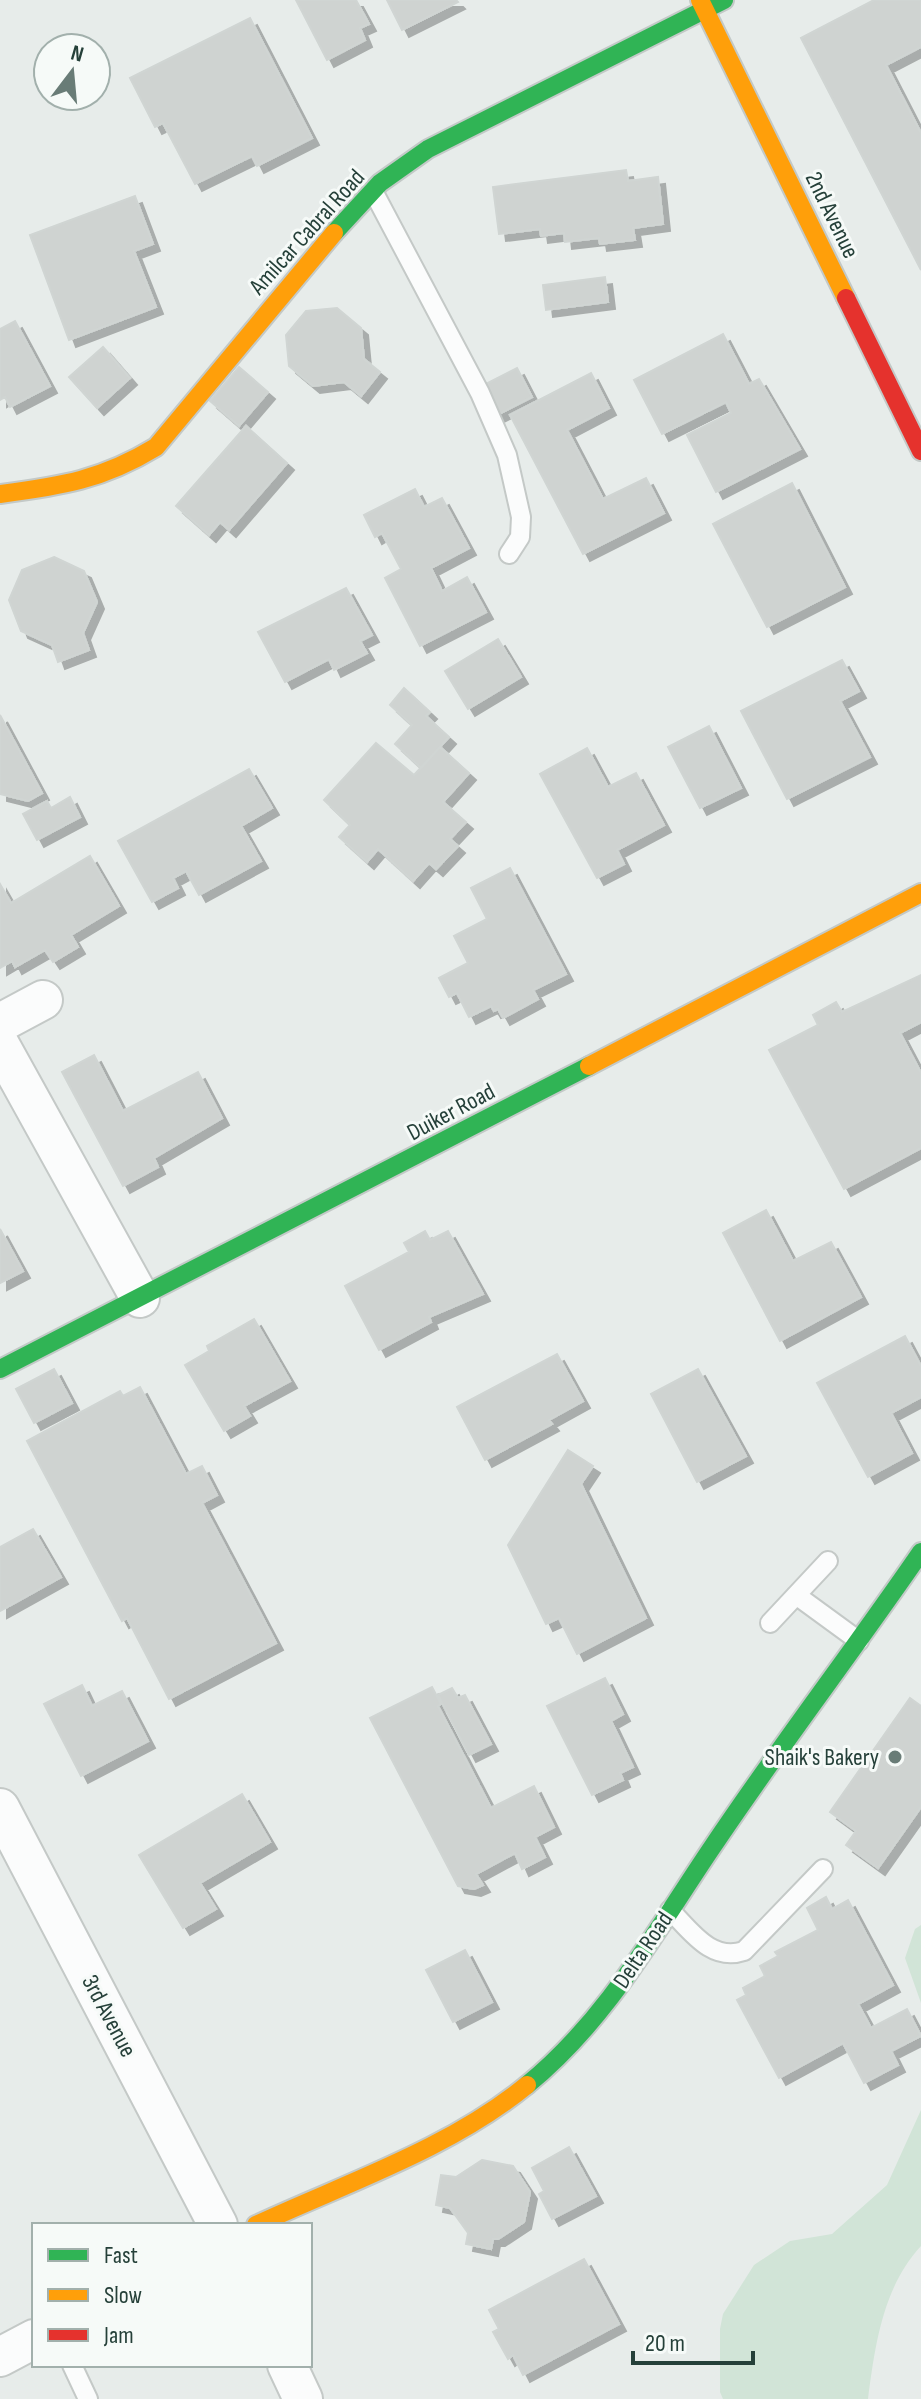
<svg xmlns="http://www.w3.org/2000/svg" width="921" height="2399" font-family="'Sofia Sans Condensed',sans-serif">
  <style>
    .green { fill: #d1e4d7 }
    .building { fill: #cfd3d1; stroke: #d0d5d3; stroke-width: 2; filter: url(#shadow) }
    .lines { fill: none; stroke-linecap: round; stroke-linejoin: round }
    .lane-casing { stroke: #c4c9c7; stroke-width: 22 }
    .street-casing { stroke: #c4c9c7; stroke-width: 42 }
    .fast-casing { stroke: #c3c9c7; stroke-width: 22 }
    .slow-casing { stroke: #c3c9c7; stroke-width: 22 }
    .jam-casing { stroke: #c3c9c7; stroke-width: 22 }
    .lane { stroke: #fbfcfc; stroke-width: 18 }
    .street { stroke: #fbfcfc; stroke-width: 38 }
    .fast { stroke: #30b455; stroke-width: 18 }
    .slow { stroke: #ff9f0a; stroke-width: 18 }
    .jam { stroke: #e5322d; stroke-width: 18 }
    .poi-dot { fill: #697c77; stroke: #f6faf8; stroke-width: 3 }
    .labels { text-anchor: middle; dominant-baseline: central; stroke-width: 6; stroke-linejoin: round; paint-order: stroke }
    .street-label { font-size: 24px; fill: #254039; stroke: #f6faf8 }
    .poi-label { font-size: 24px; fill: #254039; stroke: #f6faf8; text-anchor: end }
  </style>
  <defs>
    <filter id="shadow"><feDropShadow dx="7" dy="7" stdDeviation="0" flood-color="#0004"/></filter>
  </defs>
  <rect width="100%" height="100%" fill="#e7ecea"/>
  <path class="green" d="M921,1925V2003L905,1958L915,1929Z
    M921,2110V2246C883,2287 875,2345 868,2399H723L720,2392V2329L723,2314L754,2265L790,2241L832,2234L887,2185Z"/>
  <path class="building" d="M296,0H356L369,24L360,28L365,40L327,60Z
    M387,0H456L458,2L402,30Z
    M874,0H921V47L886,65L921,133V270L801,38Z
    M250,18L312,138L257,166L252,156L195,184L163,123L155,127L130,78Z
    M626,170L628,181L658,177L663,224L633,228L635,240L600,244L599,238L565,242L564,233L541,236L540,229L499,234L493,187Z
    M135,196L153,244L134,251L156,307L69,340L30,235Z
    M605,277L608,302L546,310L543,285Z
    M337,308L361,328L364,359L380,372L361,396L344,382L313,386L289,366L286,335L306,311Z
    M15,321L50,386L10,407L5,397L0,400V329Z
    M723,334L749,384L759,379L800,449L716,492L687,435L731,413L726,402L662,434L634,380Z
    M103,347L130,378L97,408L69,377Z
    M239,367L268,392L239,426L210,401Z
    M517,368L532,397L497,415L482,386Z
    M591,373L609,408L567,430L603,499L646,478L664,513L583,554L510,415Z
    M246,426L287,463L229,530L220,522L209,535L176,506Z
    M792,483L845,587L767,627L713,524Z
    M415,489L424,507L442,498L469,548L431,568L442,591L467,577L486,612L420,646L385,578L401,569L382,533L375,537L364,515Z
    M54,557L84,571L97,602L83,633L89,650L58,662L52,645L21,631L9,600L22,570Z
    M346,588L372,635L360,641L367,653L334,670L329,659L285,682L258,632Z
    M498,639L521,677L468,709L445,671Z
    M842,660L859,691L840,701L870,757L787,799L741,711Z
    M404,688L430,712L426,716L449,737L421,768L395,744L412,725L390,705Z
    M0,715L42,793L28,801L0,794Z
    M709,726L741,788L700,808L668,747Z
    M376,743L414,775L440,747L469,773L443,802L466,822L450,839L458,846L436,869L429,863L413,881L378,849L367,862L339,837L350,825L324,800Z
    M587,748L608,787L636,773L664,825L617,850L624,864L597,878L540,774Z
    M249,769L272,808L241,826L261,861L199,895L186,871L173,878L178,888L152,902L118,841Z
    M70,797L80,817L37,840L23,814L47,801L51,808Z
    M90,856L119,906L71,935L78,947L53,962L45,950L15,967L12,961L0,968V884L11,903Z
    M510,868L566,974L533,990L538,999L503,1018L498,1009L494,1011L491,1006L469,1017L457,993L449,997L439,978L468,963L454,936L487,919L471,888Z
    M921,975V1022L900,1033L921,1073V1148L844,1189L769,1050L818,1025L813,1015L836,1002L842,1012Z
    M94,1055L123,1111L198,1072L222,1118L154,1158L158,1167L123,1186L62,1072Z
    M766,1210L793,1261L831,1242L861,1297L780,1341L723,1233Z
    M0,1229L23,1271L0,1283Z
    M425,1231L430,1240L448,1231L483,1294L429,1317L431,1322L379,1350L345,1286L409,1252L404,1243Z
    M254,1319L290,1381L244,1406L250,1416L224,1431L185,1365L209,1351L207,1346Z
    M905,1336L921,1366V1397L891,1413L912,1453L868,1477L817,1383Z
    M557,1354L583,1401L549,1420L552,1424L485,1460L457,1407Z
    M54,1369L72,1403L34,1423L16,1389Z
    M698,1369L746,1456L697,1482L651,1394Z
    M140,1387L186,1474L202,1466L217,1495L202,1503L276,1643L169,1699L127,1618L122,1621L27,1441L120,1391L123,1396Z
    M568,1450L593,1466L581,1484L646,1618L577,1654L559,1618L546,1624L508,1545Z
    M33,1529L61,1577L0,1611V1547Z
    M605,1678L623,1714L611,1721L633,1767L620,1773L623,1780L592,1795L547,1706Z
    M82,1685L92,1706L122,1691L148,1741L81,1776L44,1704Z
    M432,1687L441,1704L438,1706L491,1808L534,1786L554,1827L535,1837L545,1857L522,1869L515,1853L476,1874L483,1885L474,1889L458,1886L370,1718Z
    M452,1688L458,1698L465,1695L491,1744L469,1755L438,1695Z
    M910,1698L921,1706V1807L878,1868L846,1845L856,1831L830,1812Z
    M242,1794L270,1842L200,1883L216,1909L183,1928L139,1855Z
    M826,1897L832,1909L848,1900L893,1985L858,2004L871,2028L907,2009L921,2036L891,2051L898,2065L864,2083L843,2043L779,2078L737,2000L746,1995L743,1988L765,1976L760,1966L778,1956L775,1952L818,1930L807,1908Z
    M465,1950L492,2002L453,2022L426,1970Z
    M569,2147L596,2196L552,2219L539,2194L544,2191L532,2168Z
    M482,2160L513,2166L530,2192L524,2222L498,2239H493L491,2249L466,2244L468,2233L450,2208L436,2205L441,2175L456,2177Z
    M584,2259L619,2324L523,2375L513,2355L508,2359L493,2332L499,2329L489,2310Z"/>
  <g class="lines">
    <g class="lane-casing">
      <path id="lane" d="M373,191L480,393L507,455L521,517L520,537L509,554
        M796,1595L859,1641
        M770,1623L828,1561
        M670,1910C691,1931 711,1962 744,1951L823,1869
        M72,2365L88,2399"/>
    </g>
    <g class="street-casing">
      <path id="street" d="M0,1023L43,1000
        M0,1045L140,1298
        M0,1808L218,2225
        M0,2357L34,2339
        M287,2365L303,2399"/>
    </g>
    <g class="fast-casing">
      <path id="fast" d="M334,233L380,183L428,149L724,0
        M0,1369L589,1066
        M527,2085C607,2020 656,1930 713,1846C780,1746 853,1651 921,1552"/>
    </g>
    <g class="slow-casing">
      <path id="slow" d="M700,0L846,298
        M0,494C61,486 102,480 156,447L334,233
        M589,1066L921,893
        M256,2225C346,2183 449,2149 527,2085"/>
    </g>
    <g class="jam-casing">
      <path id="jam" d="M846,298L921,451"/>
    </g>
    <use href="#lane" class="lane"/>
    <use href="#street" class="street"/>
    <use href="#fast" class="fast"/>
    <use href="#slow" class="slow"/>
    <use href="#jam" class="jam"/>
  </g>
  <circle class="poi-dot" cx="895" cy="1757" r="8"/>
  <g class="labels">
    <g class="street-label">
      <text transform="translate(832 215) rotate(64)">2nd Avenue</text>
      <text transform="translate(307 232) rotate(-48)">Amilcar Cabral Road</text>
      <text transform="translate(451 1112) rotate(-28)">Duiker Road</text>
      <text transform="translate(643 1950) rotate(-56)">Delta Road</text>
      <text transform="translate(109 2016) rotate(62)">3rd Avenue</text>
    </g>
    <g class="poi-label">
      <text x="879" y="1757">Shaik's Bakery</text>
    </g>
  </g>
  <rect x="32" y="2223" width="280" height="144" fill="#f6faf8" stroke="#a2b0ac" stroke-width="2"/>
  <rect x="48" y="2249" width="40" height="12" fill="#30b455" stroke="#a2b0ac" stroke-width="2"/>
  <text x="104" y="2263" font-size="24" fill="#254039">Fast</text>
  <rect x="48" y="2289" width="40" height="12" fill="#ff9f0a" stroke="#a2b0ac" stroke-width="2"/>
  <text x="104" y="2303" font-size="24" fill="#254039">Slow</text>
  <rect x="48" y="2329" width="40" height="12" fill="#e5322d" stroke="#a2b0ac" stroke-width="2"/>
  <text x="104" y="2343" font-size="24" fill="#254039">Jam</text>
  <g transform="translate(72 72) rotate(16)"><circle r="38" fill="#f6faf8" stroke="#a2b0ac" stroke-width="2"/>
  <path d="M0-6L14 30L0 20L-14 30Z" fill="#697c77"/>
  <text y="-12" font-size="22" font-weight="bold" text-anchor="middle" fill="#254039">N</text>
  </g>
  <path d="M633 2351v12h120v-12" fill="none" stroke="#254039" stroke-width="4"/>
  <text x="645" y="2351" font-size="24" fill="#254039" stroke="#f6faf8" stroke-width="6" paint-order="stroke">20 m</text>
</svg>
